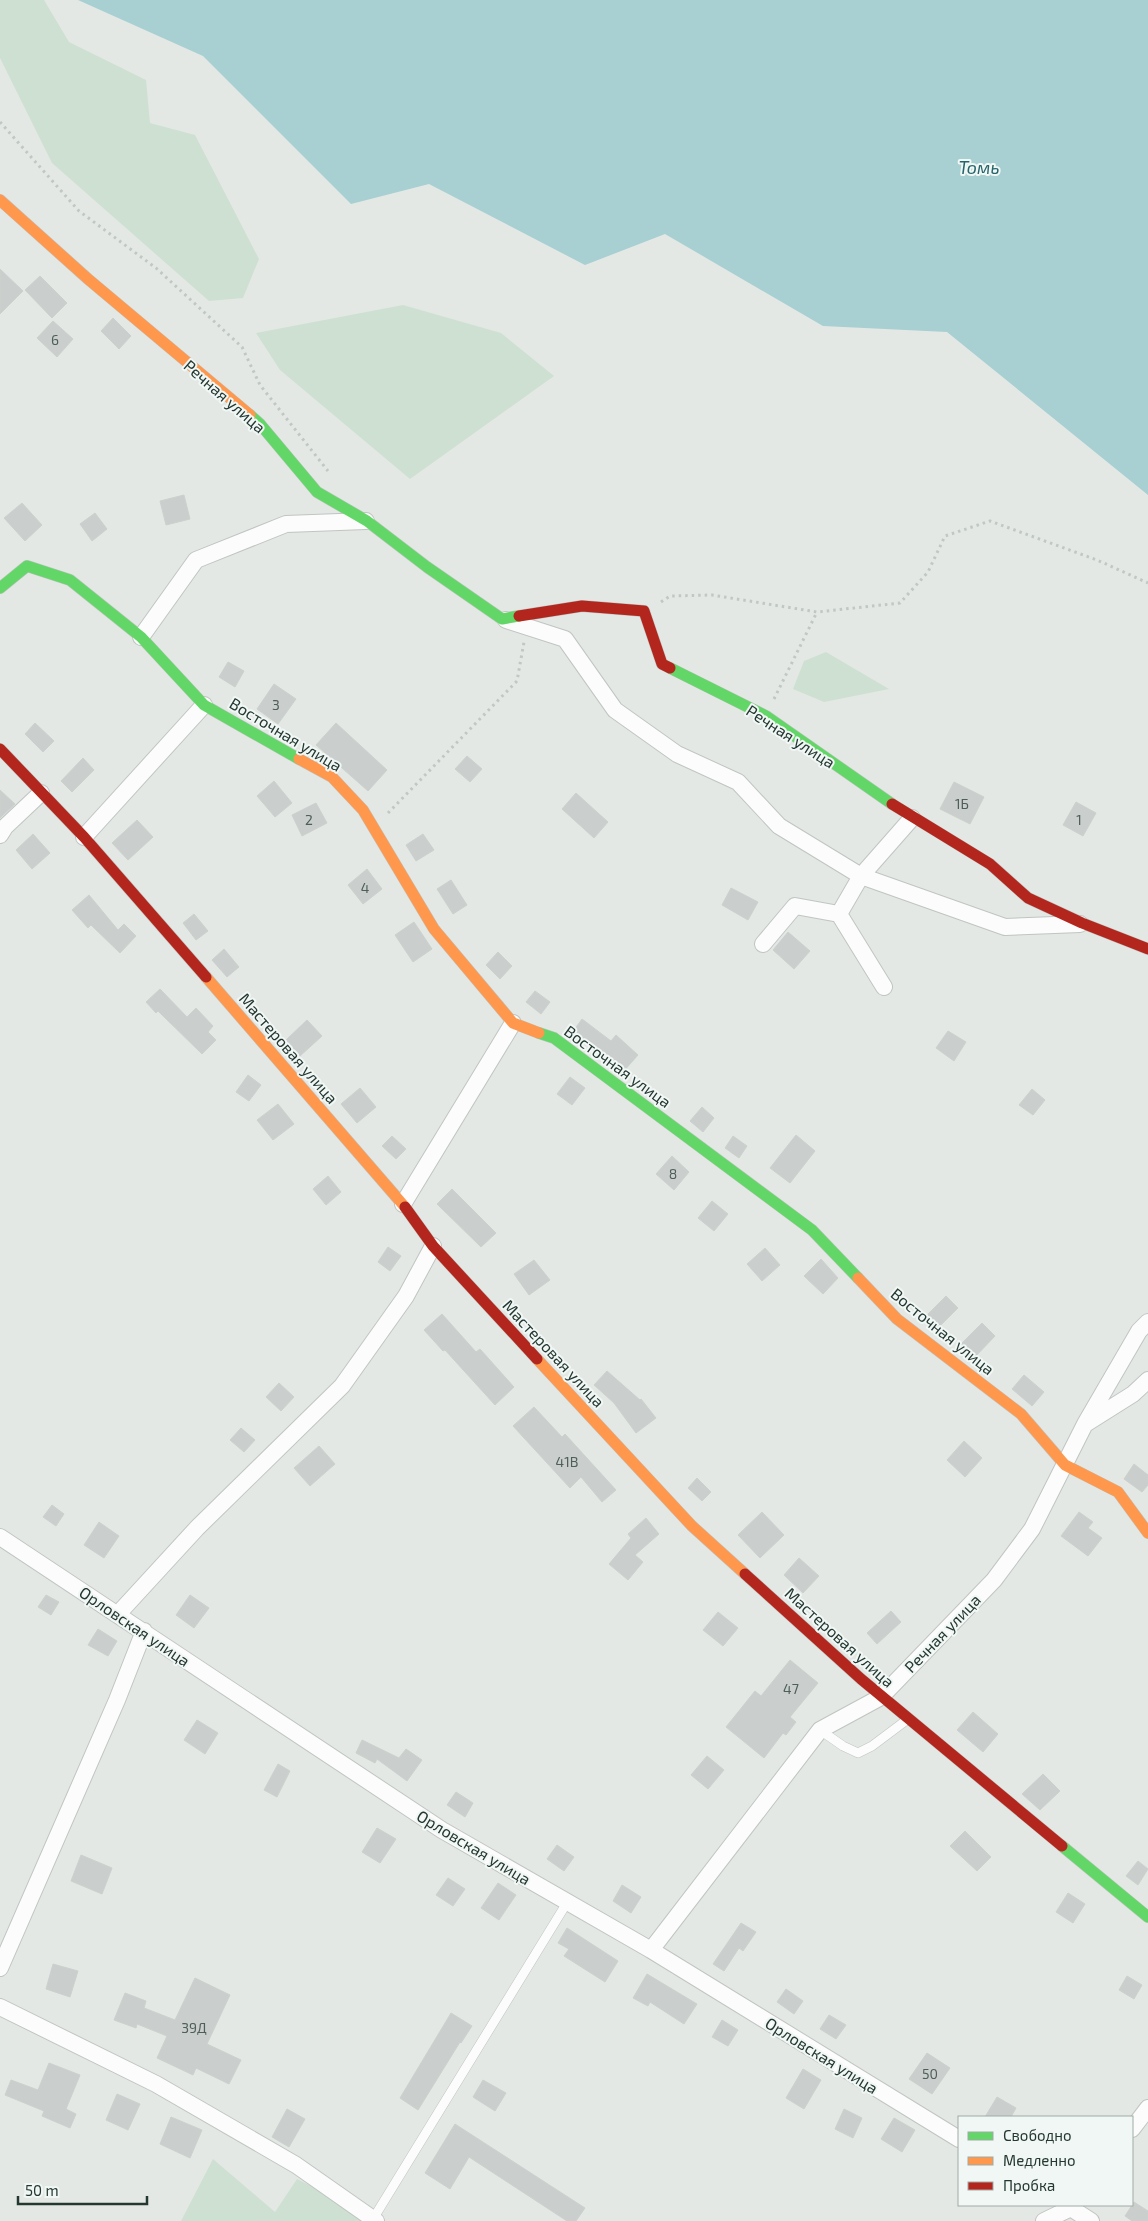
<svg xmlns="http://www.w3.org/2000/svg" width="1148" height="2221" font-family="'Exo 2',sans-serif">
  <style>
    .green { fill: #cee0d2 }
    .water { fill: #a8cfd1 }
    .building { fill: #cacfcd; stroke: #ccd1ce }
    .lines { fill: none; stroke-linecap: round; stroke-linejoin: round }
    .lane-casing { stroke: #c0c5c2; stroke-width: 10 }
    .street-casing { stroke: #c0c5c2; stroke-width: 18 }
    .fast-casing { stroke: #c0c5c2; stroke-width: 12 }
    .slow-casing { stroke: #c0c5c2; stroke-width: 12 }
    .jam-casing { stroke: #c0c5c2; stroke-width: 12 }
    .path { stroke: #c0c8c4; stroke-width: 3; stroke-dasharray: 2.5 4; stroke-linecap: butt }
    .lane { stroke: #fbfcfb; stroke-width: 9 }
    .street { stroke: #fbfcfb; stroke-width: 16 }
    .fast { stroke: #63d668; stroke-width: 11 }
    .slow { stroke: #ff974d; stroke-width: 11 }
    .jam { stroke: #b3261e; stroke-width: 11 }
    .labels { text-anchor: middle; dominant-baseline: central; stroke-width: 4; stroke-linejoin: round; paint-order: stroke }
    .number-label { font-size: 14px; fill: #4e5e59 }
    .street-label { font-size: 16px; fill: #243831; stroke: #f1f7f4 }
    .water-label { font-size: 18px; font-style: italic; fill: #25666d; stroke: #f1f7f4 }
  </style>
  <rect width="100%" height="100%" fill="#e3e8e5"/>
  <path class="green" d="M0,0H44L69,42L146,80L150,123L195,135L259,259L243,298L209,301L52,163L0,58Z
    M403,305L501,333L554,376L410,479L280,370L256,333Z
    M826,652L889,689L824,702L793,689L804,661Z
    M213,2159L275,2212L297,2179L382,2221H181Z"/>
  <path class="water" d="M78,0H1148V495L947,332L823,326L665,234L585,265L429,184L351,204L203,56Z"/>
  <path class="building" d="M0,269L23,291L0,314Z
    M40,276L67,303L52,318L25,290Z
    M113,318L131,336L119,349L101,331Z
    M53,321L73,339L57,357L37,338Z
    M184,495L190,519L166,525L160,501Z
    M22,503L42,525L25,541L4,518Z
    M95,513L107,529L92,541L80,524Z
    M228,662L244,671L235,687L219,677Z
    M274,684L296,699L278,724L257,709Z
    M35,723L54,741L43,752L25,734Z
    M336,723L387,770L368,791L316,745Z
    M467,756L482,769L470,782L455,769Z
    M83,758L94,770L72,792L61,781Z
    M274,781L292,803L275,817L257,796Z
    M954,782L984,797L970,824L940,809Z
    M0,790L15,804L0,818Z
    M576,793L608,822L594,838L562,809Z
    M1076,802L1096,813L1083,836L1063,825Z
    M316,803L327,823L302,836L292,815Z
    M137,820L153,837L128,860L112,843Z
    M33,834L50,853L32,869L16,850Z
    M423,834L434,850L416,861L406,845Z
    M367,869L382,889L363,904L348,885Z
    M451,880L467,905L453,914L437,889Z
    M731,888L758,902L748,920L722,905Z
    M89,895L118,930L124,924L136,936L120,953L91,925L88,928L72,910Z
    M194,914L208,931L196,940L183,923Z
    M414,922L432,949L413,962L395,935Z
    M788,932L810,951L794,969L773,950Z
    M224,949L239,967L227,977L212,960Z
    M498,952L512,966L500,979L486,965Z
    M160,989L187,1017L196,1008L213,1026L208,1032L216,1040L202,1054L158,1011L156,1013L146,1002Z
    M535,991L550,1002L541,1014L526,1002Z
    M582,1019L611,1041L616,1035L638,1055L623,1072L572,1033Z
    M307,1020L322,1036L300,1056L286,1040Z
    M948,1031L966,1042L954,1061L936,1048Z
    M248,1075L261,1085L249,1101L236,1092Z
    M570,1077L585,1088L572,1105L557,1094Z
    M360,1088L376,1107L357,1123L341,1104Z
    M1032,1089L1045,1100L1033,1115L1019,1105Z
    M278,1104L294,1124L273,1140L257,1120Z
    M702,1107L714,1118L703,1132L690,1121Z
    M796,1135L815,1151L790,1183L770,1168Z
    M392,1136L406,1149L396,1159L382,1146Z
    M733,1136L747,1146L739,1158L725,1148Z
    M672,1156L689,1172L674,1190L656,1174Z
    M328,1176L341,1192L326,1205L313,1189Z
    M452,1189L496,1233L481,1247L437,1204Z
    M712,1201L728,1214L714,1231L698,1218Z
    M388,1247L401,1256L390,1271L378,1262Z
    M765,1248L780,1265L762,1281L747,1264Z
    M821,1259L838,1278L823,1294L804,1276Z
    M534,1260L550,1280L529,1295L514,1274Z
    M946,1296L958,1308L938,1328L926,1316Z
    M442,1314L476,1352L480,1349L514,1387L495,1405L445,1350L443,1351L424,1330Z
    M982,1323L995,1336L974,1358L960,1345Z
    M607,1371L640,1400L641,1399L656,1418L636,1433L614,1403L594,1385Z
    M1024,1375L1044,1392L1032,1406L1012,1389Z
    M279,1383L294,1397L281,1411L266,1397Z
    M534,1407L562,1437L565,1434L616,1490L602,1502L581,1477L570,1488L513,1426Z
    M241,1428L255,1440L244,1452L230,1440Z
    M964,1441L982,1458L965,1477L947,1460Z
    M319,1446L335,1464L310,1486L294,1468Z
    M1134,1464L1148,1475V1485L1142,1492L1124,1479Z
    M697,1478L711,1492L702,1501L688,1488Z
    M52,1505L64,1514L56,1526L43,1517Z
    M762,1512L784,1535L760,1558L738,1535Z
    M1079,1512L1093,1522L1088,1528L1102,1538L1088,1556L1061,1536Z
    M646,1518L659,1534L635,1555L643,1562L628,1580L609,1564L631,1538L628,1534Z
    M99,1522L119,1536L104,1558L84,1545Z
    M799,1558L819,1576L803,1593L784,1575Z
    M46,1595L59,1602L51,1615L38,1607Z
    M190,1595L209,1608L194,1628L176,1615Z
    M891,1611L901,1622L877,1644L867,1633Z
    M718,1612L738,1628L723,1646L703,1630Z
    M98,1629L117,1641L108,1656L88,1645Z
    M790,1660L818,1683L790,1717L796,1722L786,1735L783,1733L764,1758L726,1727L755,1691L761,1696Z
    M973,1712L998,1734L983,1752L957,1730Z
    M197,1720L218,1733L205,1754L184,1740Z
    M362,1740L399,1758L406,1749L422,1760L407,1781L377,1759L375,1763L356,1753Z
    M707,1756L724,1770L708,1789L691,1775Z
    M278,1764L290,1771L277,1797L264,1790Z
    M1043,1774L1060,1791L1040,1810L1022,1794Z
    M456,1792L473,1803L465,1817L447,1805Z
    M377,1828L396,1839L380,1863L362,1852Z
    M965,1831L991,1857L977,1871L950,1846Z
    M557,1845L574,1857L564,1871L547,1859Z
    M81,1855L112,1868L102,1894L71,1881Z
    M1138,1861L1148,1869L1138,1885L1126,1876Z
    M448,1878L465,1889L453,1906L436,1895Z
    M498,1883L516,1895L499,1920L481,1908Z
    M622,1885L641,1897L631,1913L613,1901Z
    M1068,1893L1085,1904L1073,1923L1056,1912Z
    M741,1923L756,1932L743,1951L739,1948L724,1971L713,1964Z
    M567,1928L618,1961L605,1982L564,1956L569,1949L558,1943Z
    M53,1964L78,1971L70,1997L46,1989Z
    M647,1974L697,2004L684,2024L650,2002L648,2006L633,1998Z
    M1127,1976L1142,1985L1134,1999L1119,1990Z
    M195,1978L230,1995L207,2044L241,2060L229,2084L196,2068L193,2075L157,2058L167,2036L137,2024L136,2028L114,2020L125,1993L146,2001L144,2008L175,2020Z
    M786,1989L803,2001L794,2014L777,2002Z
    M451,2013L472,2026L461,2043L460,2042L418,2110L400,2098Z
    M829,2015L846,2025L836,2039L820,2029Z
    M722,2020L738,2030L728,2046L712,2037Z
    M927,2053L950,2068L932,2094L909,2079Z
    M49,2063L80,2075L66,2109L76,2114L70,2128L42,2116L44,2111L5,2095L11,2080L38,2090Z
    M803,2069L821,2080L804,2109L786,2098Z
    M483,2080L506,2093L495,2111L473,2097Z
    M117,2094L140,2104L128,2130L106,2120Z
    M997,2097L1016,2108L1011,2117H985Z
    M287,2109L305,2119L289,2147L272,2137Z
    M844,2109L862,2118L853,2138L835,2129Z
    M171,2117L202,2130L190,2158L160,2144Z
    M894,2118L915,2130L902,2152L881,2139Z
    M455,2124L585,2208L576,2221H567L469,2157L450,2189L425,2173Z
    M1134,2202L1148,2211V2221H1132L1125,2216Z"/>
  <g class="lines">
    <g class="lane-casing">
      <path id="lane" d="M820,1730L843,1746L858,1753L872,1746L908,1719
        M373,2219L568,1901"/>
    </g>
    <g class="street-casing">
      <path id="street" d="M506,620L565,639L615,710L677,754L738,782L779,826L861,876L1005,927L1080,924
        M141,637L196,560L286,524L366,521
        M0,835L5,827L41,793
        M84,837L204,705
        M839,914L884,987
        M763,944L795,906L839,914L861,876L912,818
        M403,1204L513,1023
        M1087,1423L1133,1394L1148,1380
        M0,1537L442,1830L651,1950L959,2139
        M118,1614L197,1528L342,1386L406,1296L433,1246
        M651,1950L820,1730L881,1697L994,1580L1032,1529L1085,1424L1139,1331L1148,1322
        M0,1968L117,1700L144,1631
        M0,2007L156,2084L296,2165L376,2221
        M1132,2129L1148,2108
        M1066,2205L1091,2221
        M1044,2221L1071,2208L1074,2205"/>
    </g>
    <g class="fast-casing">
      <path id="fast" d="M250,415L260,424L317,492L367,521L427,567L502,619L519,616
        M0,588L27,566L70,580L141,637L204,705L299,759
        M670,668L766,716L892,804
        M539,1033L554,1038L812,1230L858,1278
        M1062,1846L1148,1917"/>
    </g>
    <g class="slow-casing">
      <path id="slow" d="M0,200L88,279L250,415
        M299,759L332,777L363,810L434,929L513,1023L539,1033
        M206,977L405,1207
        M858,1278L897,1319L1021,1414L1065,1465L1118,1492L1148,1533
        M537,1359L692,1526L745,1574"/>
    </g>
    <g class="jam-casing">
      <path id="jam" d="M519,616L582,606L644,611L662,664L670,668
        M0,749L84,837L206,977
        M892,804L990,864L1028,898L1082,923L1148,949
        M405,1207L433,1246L537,1359
        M745,1574L861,1679L1062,1846"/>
    </g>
    <path class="path" d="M0,122L79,211L156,268L242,347L260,385L328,471
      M661,602L670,596L712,595L817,612L900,603L928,572L945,536L990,521L1097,560L1148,583
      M774,699L817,612
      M388,813L517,681L524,642"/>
    <use href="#lane" class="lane"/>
    <use href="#street" class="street"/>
    <use href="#fast" class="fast"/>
    <use href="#slow" class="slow"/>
    <use href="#jam" class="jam"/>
  </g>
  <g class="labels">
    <g class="number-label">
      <text x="55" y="339">6</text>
      <text x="276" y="704">3</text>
      <text x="962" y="803">1Б</text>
      <text x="309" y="819">2</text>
      <text x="1079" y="819">1</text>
      <text x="365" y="887">4</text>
      <text x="673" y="1173">8</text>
      <text x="567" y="1461">41В</text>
      <text x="791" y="1688">47</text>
      <text x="194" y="2027">39Д</text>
      <text x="930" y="2073">50</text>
    </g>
    <g class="street-label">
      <text transform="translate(225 396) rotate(41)">Речная улица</text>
      <text transform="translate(286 734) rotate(31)">Восточная улица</text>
      <text transform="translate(791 736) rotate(33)">Речная улица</text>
      <text transform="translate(289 1048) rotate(49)">Мастеровая улица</text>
      <text transform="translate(618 1066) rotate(36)">Восточная улица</text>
      <text transform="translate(943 1331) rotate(39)">Восточная улица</text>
      <text transform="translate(554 1353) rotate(47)">Мастеровая улица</text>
      <text transform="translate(135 1626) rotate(34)">Орловская улица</text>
      <text transform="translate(942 1633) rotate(-46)">Речная улица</text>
      <text transform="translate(840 1637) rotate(42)">Мастеровая улица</text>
      <text transform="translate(474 1847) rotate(31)">Орловская улица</text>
      <text transform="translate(822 2055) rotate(32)">Орловская улица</text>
    </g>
    <g class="water-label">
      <text x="979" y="167">Томь</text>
    </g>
  </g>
  <rect x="958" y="2116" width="175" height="90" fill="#f1f7f4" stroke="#9faba6"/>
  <rect x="968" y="2132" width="25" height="8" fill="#63d668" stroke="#9faba6"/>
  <text x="1003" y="2141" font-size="15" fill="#243831">Свободно</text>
  <rect x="968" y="2157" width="25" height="8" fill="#ff974d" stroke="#9faba6"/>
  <text x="1003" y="2166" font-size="15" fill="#243831">Медленно</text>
  <rect x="968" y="2182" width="25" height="8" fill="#b3261e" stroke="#9faba6"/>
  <text x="1003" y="2191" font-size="15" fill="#243831">Пробка</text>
  <path d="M18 2196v8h129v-8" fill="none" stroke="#243831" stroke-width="2.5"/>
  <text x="25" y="2196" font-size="15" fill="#243831" stroke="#f1f7f4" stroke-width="4" paint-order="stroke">50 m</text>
</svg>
